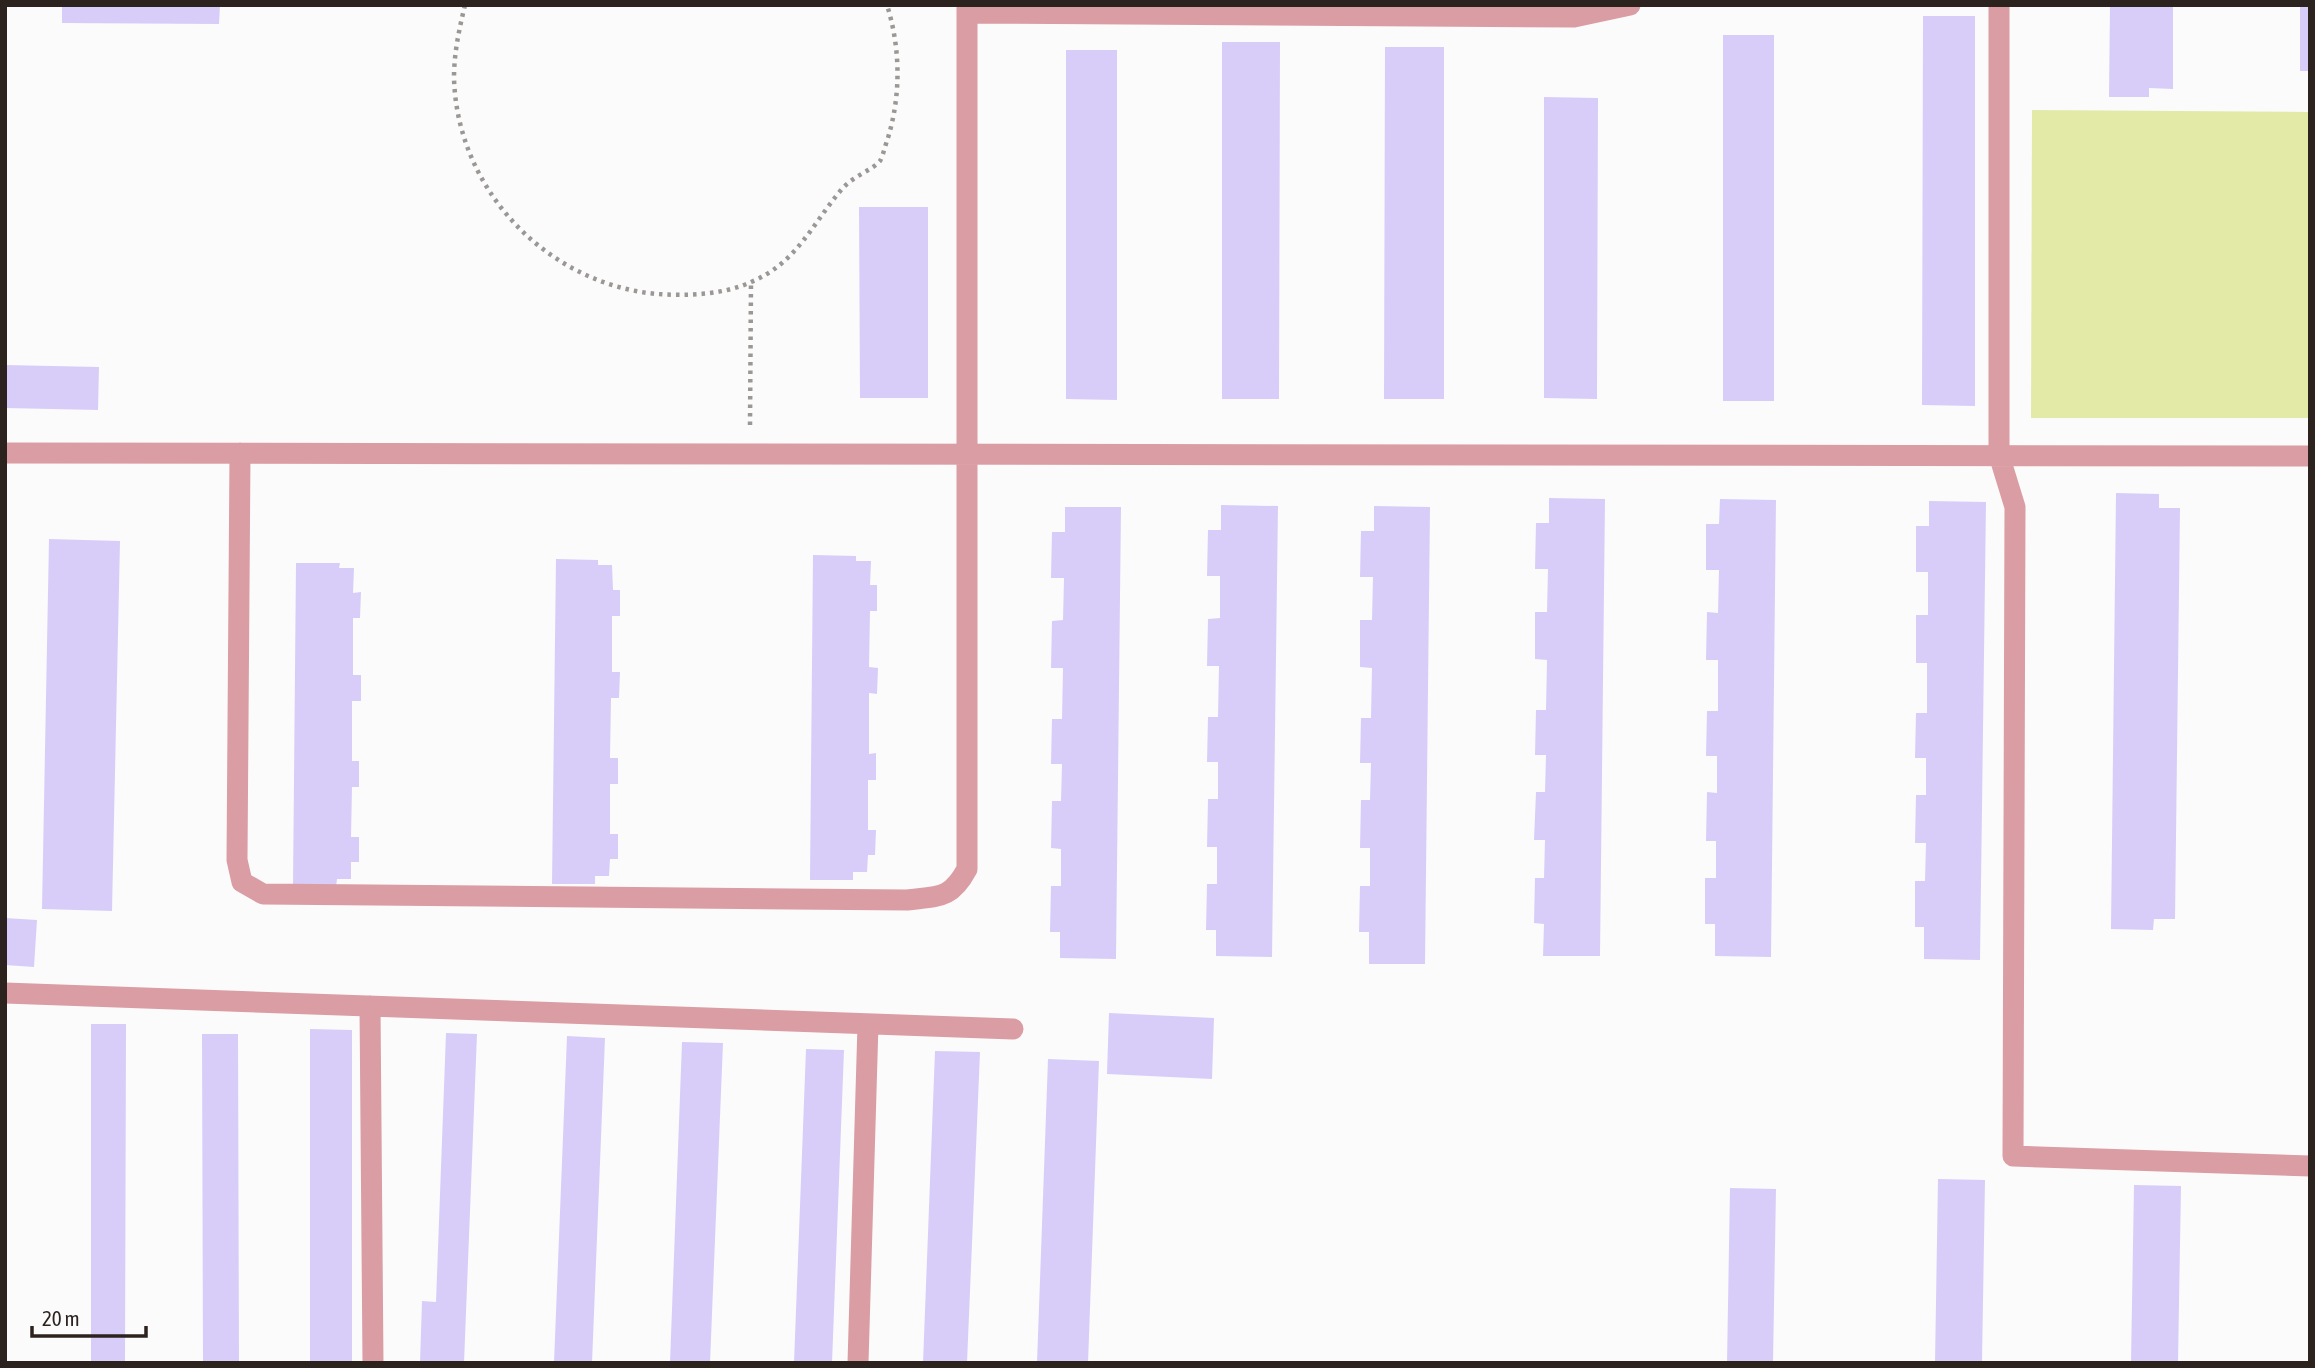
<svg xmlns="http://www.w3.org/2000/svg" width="2315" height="1368" font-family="'Asap Condensed',sans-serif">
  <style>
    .green { fill: #e3eaa8 }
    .building { fill: #d8cdf9 }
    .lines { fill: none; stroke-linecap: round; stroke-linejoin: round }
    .path { stroke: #9b9795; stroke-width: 4.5; stroke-dasharray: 3.5 5; stroke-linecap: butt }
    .minor { stroke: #da9da3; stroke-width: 21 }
  </style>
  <rect width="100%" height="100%" fill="#fbfbfb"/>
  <path class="green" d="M2032,110L2310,112V418H2031Z"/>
  <path class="building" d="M62,5H220L219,24L62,23Z
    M2110,5H2173V89L2149,88V97H2109Z
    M2300,5H2310V71H2300Z
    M1923,16H1975V406L1922,405Z
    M1723,35H1774V401H1723Z
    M1222,42H1280L1279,399H1222Z
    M1385,47H1444V399H1384Z
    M1066,50H1117V400L1066,399Z
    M1544,97L1598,98L1597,399L1544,398Z
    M859,207H928V398H860Z
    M5,365L99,367L98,410L5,408Z
    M2116,493L2159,494V508H2180L2175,919H2154L2153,930L2111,929Z
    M1549,498L1605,499L1600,956H1543L1544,924L1534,923L1535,878H1544L1545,840H1534L1536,792H1545L1546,755H1535L1536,710H1546L1547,660L1535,659V612H1547L1548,569H1535L1536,523H1549Z
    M1720,499L1776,500L1771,957L1715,956V924H1705V878H1716V841H1706L1707,792L1717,793V756H1706L1707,711H1718V660H1706L1707,612L1718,613L1719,570H1706V524H1719Z
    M1929,501L1986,502L1980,960L1924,959V927H1915V881H1925L1926,843H1915L1916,795H1926V758H1915L1916,713H1927V663H1916V615H1928V572H1916V526H1929Z
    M1221,505L1278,506L1272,957L1216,956V930H1206L1207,884H1217V847H1207L1208,799H1218V762H1207L1208,717H1218L1219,666H1207L1208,619L1220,618V576H1207L1208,530H1221Z
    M1374,506L1430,507L1425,964H1369V932H1359L1360,886H1370V848H1360L1361,800H1370L1371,763H1360L1361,718H1371L1372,668L1360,667V620H1372L1373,577H1360L1361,531H1374Z
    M1065,507H1121L1116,959L1060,958V932H1050L1051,886H1061V849L1051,848L1052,801H1061L1062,764H1051L1052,719H1062L1063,668H1051L1052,621L1063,620L1064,578H1051L1052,532H1065Z
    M49,539L120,541L112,911L42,909Z
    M813,555L856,556V561H871L870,585H877V611H870L869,667L878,668L877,694L869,693V754L876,753V780H868V830H876L875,855H868L867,872H853V880H810Z
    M556,559L598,560V565H612L613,590H620V616H612V672H620L619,698H611L610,758H618V784H610V834H618V859H610L609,876H595V884H552Z
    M296,563H340L339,568H354L353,593L361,592L360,618H353V675H361V701H352V761H359V787H352L351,837H359V862H351V879H337L336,887L293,886Z
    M5,918L37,920L34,967L5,965Z
    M1109,1013L1214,1018L1212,1079L1107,1074Z
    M91,1024H126L125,1363H91Z
    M310,1029L352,1030V1363H310Z
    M446,1033L477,1034L464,1363H420L422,1301L436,1302Z
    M202,1034H238L239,1363H203Z
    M567,1036L605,1038L592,1363H554Z
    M682,1042L723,1043L710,1363H670Z
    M806,1049L844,1050L832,1363H794Z
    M935,1051L980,1052L967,1363H923Z
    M1048,1059L1099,1061L1088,1363H1037Z
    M1938,1179L1985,1180L1982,1363H1935Z
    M2134,1185L2181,1186L2178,1363H2131Z
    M1730,1188L1776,1189L1773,1363H1727Z"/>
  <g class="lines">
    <path class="path" d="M465,5C459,30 454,53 454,78C457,190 547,284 657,294C687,296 723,295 751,282C797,263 812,224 842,189C853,176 871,171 880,161C883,156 885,146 887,141C901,97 901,50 887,5
      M750,425L751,283"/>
    <path class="minor" d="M1999,5V455L2015,507L2013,1156L2310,1166
      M967,13L1574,17L1630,5
      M5,453L2310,456
      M240,453L237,860L242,882L263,894L907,900C939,896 951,899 967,869V5
      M5,993L1013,1029
      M370,1006L373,1363
      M858,1363L868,1024"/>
  </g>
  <rect width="2315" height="1368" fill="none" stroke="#2c231f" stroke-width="14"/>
  <path d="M32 1326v10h114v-10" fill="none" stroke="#2c231f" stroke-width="3.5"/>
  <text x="42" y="1326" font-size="21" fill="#2c231f" stroke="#fbfbfb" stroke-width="5" paint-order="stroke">20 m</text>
</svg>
